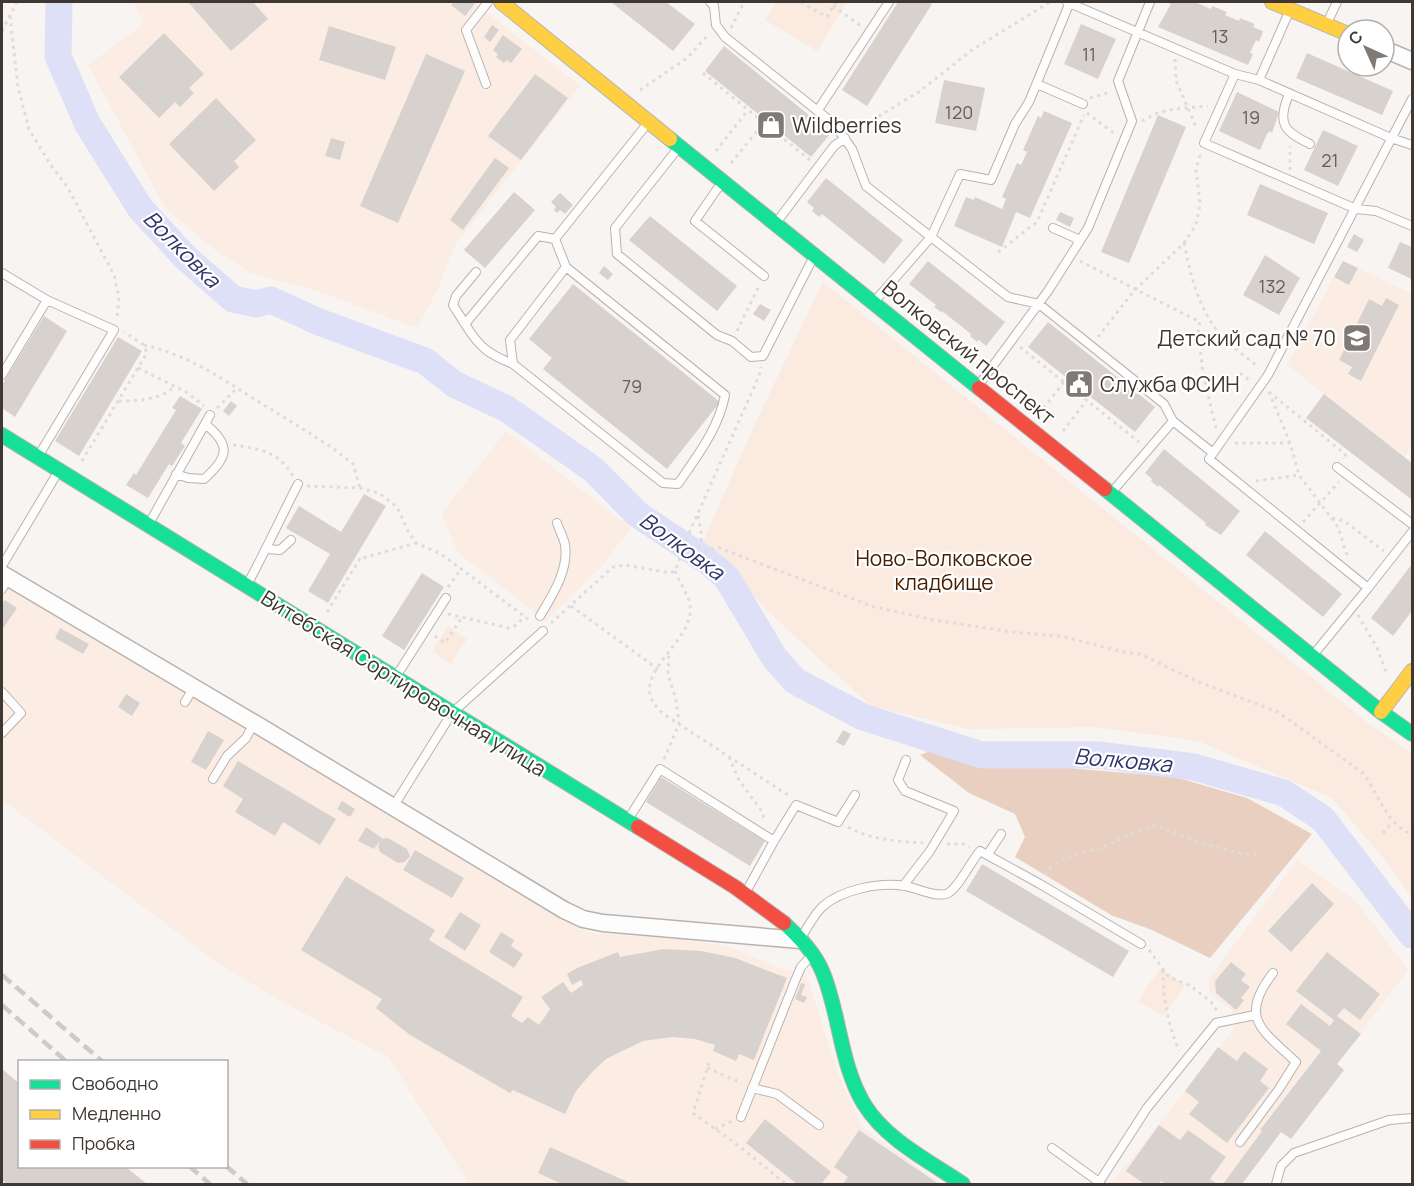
<svg xmlns="http://www.w3.org/2000/svg" width="1414" height="1186" font-family="Manrope,sans-serif">
  <style>
    .built { fill: #fbede4 }
    .green { fill: #faeae0 }
    .forest { fill: #e8cfbf }
    .lines { fill: none; stroke-linecap: round; stroke-linejoin: round }
    .river { stroke: #dee0f8; stroke-width: 27 }
    .building { fill: #d8d2ce }
    .lane-casing { stroke: #b9b3af; stroke-width: 10 }
    .street-casing { stroke: #b9b3af; stroke-width: 19 }
    .fast-casing { stroke: #b9b3af; stroke-width: 16 }
    .slow-casing { stroke: #b9b3af; stroke-width: 16 }
    .jam-casing { stroke: #b9b3af; stroke-width: 16 }
    .path { stroke: #dedcdb; stroke-width: 3; stroke-dasharray: 3 4.5; stroke-linecap: butt }
    .lane { stroke: #fefdfd; stroke-width: 8 }
    .street { stroke: #fefdfd; stroke-width: 16 }
    .fast { stroke: #16e098; stroke-width: 14 }
    .slow { stroke: #ffcf43; stroke-width: 14 }
    .jam { stroke: #f24e42; stroke-width: 14 }
    .rail { stroke: #cdcbca; stroke-width: 4.5; stroke-dasharray: 12 6; stroke-linecap: butt }
    .labels { text-anchor: middle; dominant-baseline: central; stroke-width: 4.5; stroke-linejoin: round; paint-order: stroke }
    .number-label { font-size: 18px; fill: #655e58 }
    .poi-label { font-size: 21px; fill: #3f3731; stroke: #fff; text-anchor: start }
    .street-label { font-size: 21px; fill: #3f3731; stroke: #fff }
    .park-label { font-size: 21px; fill: #451e00; stroke: #fff }
    .water-label { font-size: 22px; font-style: italic; fill: #34346a; stroke: #fff }
  </style>
  <rect width="100%" height="100%" fill="#f8f4f2"/>
  <path class="built" d="M133,2H474L580,86L455,245L438,289L417,328L317,291L251,273L216,251L165,208L88,65L139,27L143,20Z
    M1358,268L1412,294V443L1405,457L1287,365L1334,277L1349,285Z
    M506,431L631,528L601,567L546,621L457,552L442,513Z
    M2,579L258,730L589,933L687,939L714,944L729,947L777,967L807,976L838,1074L862,1127L942,1184H469L388,1057L282,1002L216,962L2,800Z
    M1297,860L1356,901L1408,970L1338,1064L1344,1070L1291,1139L1281,1132L1242,1184H1111L1235,1028L1232,1011L1209,993V978Z"/>
  <path class="green" d="M776,2H847L817,51L765,20Z
    M823,282L1364,720L1412,753V898L1385,860L1332,798L1198,741L1096,727L969,729L871,706L777,620L702,544L754,426Z
    M448,626L467,639L451,664L432,651Z
    M1160,968L1185,985L1164,1017L1138,1001Z"/>
  <path class="forest" d="M952,743L1008,756L1078,769L1175,777L1247,798L1312,834L1210,958L1152,930L1111,915L1015,857L1025,837L1015,814L969,793L920,755Z"/>
  <g class="lines">
    <path class="river" d="M59,2L58,56L87,123L140,208L185,257L233,299L256,304L271,300L319,322L425,361L454,384L507,409L594,470L637,514L706,560L727,578L774,657L795,681L863,717L982,755H1099L1194,767L1284,793L1323,819L1412,935"/>
  </g>
  <path class="building" d="M188,2H253L268,19L231,51Z
    M454,2H476L465,16L451,5Z
    M611,2H666L695,24L673,51Z
    M898,2H928L932,4L867,106L842,90Z
    M1165,2H1197V3L1211,9L1212,6L1227,12L1225,15L1239,21L1240,18L1255,24L1253,27L1263,31L1259,42L1256,40L1250,53L1253,54L1248,65L1158,27L1171,4Z
    M1081,24L1116,39L1098,79L1064,64Z
    M492,25L499,30L490,42L484,37Z
    M329,26L396,47L385,80L319,60Z
    M164,33L204,74L189,88L194,93L180,107L175,102L159,118L119,77Z
    M503,35L522,49L511,63L507,60L504,63L496,57L498,54L493,50Z
    M724,46L831,133L811,157L705,71Z
    M1307,53L1393,91L1382,115L1296,78Z
    M426,54L465,71L398,223L360,206Z
    M535,74L568,98L521,160L488,136Z
    M944,80L985,88L976,131L935,123Z
    M1237,92L1279,112L1272,133L1270,131L1267,134L1260,150L1219,131Z
    M216,98L256,140L234,161L239,167L214,191L169,144Z
    M1044,111L1072,123L1030,218L1016,212L1002,247L954,226L966,197L974,200L975,197L1002,209L1006,199L1002,197L1017,163L1021,165L1027,152L1023,150L1038,116L1041,118Z
    M1158,115L1186,127L1129,263L1101,252Z
    M1323,130L1358,146L1338,186L1304,170Z
    M331,138L345,142L340,160L325,156Z
    M495,158L509,168L463,230L450,220Z
    M826,178L903,240L884,264L822,214L819,217L812,211L814,208L807,202Z
    M1260,184L1328,213L1314,244L1247,215Z
    M514,192L535,210L485,268L464,250Z
    M560,193L573,205L565,214L560,210L557,213L554,210L556,207L551,202Z
    M1060,212L1074,218L1070,227L1056,220Z
    M650,216L737,286L717,311L629,240Z
    M1354,234L1364,240L1357,252L1347,247Z
    M1400,242L1412,247V279L1388,268Z
    M1265,255L1300,278L1279,315L1243,295Z
    M928,261L1005,322L986,346L979,340L977,342L970,336L971,334L942,311L941,312L934,307L936,305L909,284Z
    M1343,261L1358,268L1349,285L1334,277Z
    M604,266L613,274L608,280L599,273Z
    M573,284L720,402L667,469L543,369L552,358L529,339Z
    M1386,298L1399,305L1361,381L1348,374L1352,367L1339,360L1369,299L1382,306Z
    M760,304L771,310L764,321L753,314Z
    M44,316L67,331L15,417L2,408V385Z
    M1048,322L1155,407L1135,432L1028,347Z
    M118,337L142,351L79,456L55,441Z
    M1324,394L1412,463L1411,499L1306,418Z
    M180,396L202,409L181,443L185,446L172,466L169,464L148,498L126,485L134,473L136,475L176,410L172,408Z
    M231,401L237,406L229,416L223,411Z
    M1164,449L1240,511L1221,535L1205,525L1206,523L1159,485L1158,487L1151,481L1152,479L1145,473Z
    M364,494L386,506L328,603L308,591L330,554L286,528L299,506L341,532Z
    M1265,531L1342,594L1323,617L1246,555Z
    M1412,564V611L1393,636L1371,618Z
    M422,573L444,587L404,650L382,636Z
    M5,600L17,608L2,630V604Z
    M60,628L89,644L83,654L55,638Z
    M126,694L140,703L132,716L118,707Z
    M843,730L851,734L844,746L836,742Z
    M208,731L224,740L206,770L191,762Z
    M238,761L336,819L320,845L283,822L275,836L235,812L243,799L223,786Z
    M661,777L765,841L750,866L646,802Z
    M342,801L355,809L350,817L337,809Z
    M366,827L382,838L374,849L358,841Z
    M388,838L407,849L410,856L405,862L398,863L380,852L378,846L381,839Z
    M415,850L464,878L452,898L403,870Z
    M982,864L1129,951L1113,977L966,891Z
    M346,876L435,930L429,940L523,997L511,1016L522,1023L528,1017L539,1025L550,1009L541,997L563,982L571,993L583,985L581,980L572,985L567,974L577,968L618,952L620,957L664,949L701,951L735,958L787,978L754,1060L739,1054L736,1061L713,1051L715,1045L695,1039L673,1037L643,1041L606,1059L593,1071L576,1091L565,1114L513,1090L510,1093L410,1035L376,1008L382,999L301,950Z
    M1312,883L1334,904L1291,952L1268,931Z
    M460,912L481,925L465,951L444,937Z
    M501,932L514,940L511,946L523,954L514,968L489,952Z
    M1327,952L1380,994L1360,1020L1344,1008L1337,1016L1361,1034L1337,1064L1344,1070L1291,1139L1281,1132L1242,1184H1223L1262,1131L1260,1130L1321,1051L1286,1024L1301,1004L1330,1026L1334,1020L1296,991Z
    M1231,962L1246,974L1241,980L1250,987L1241,998L1244,1000L1236,1010L1216,993L1215,981Z
    M801,983L805,984L801,995L807,997L804,1003L795,999Z
    M1218,1047L1237,1061L1244,1051L1268,1069L1260,1081L1269,1088L1227,1143L1189,1114L1199,1102L1185,1091Z
    M2,1069L20,1084V1167H126L147,1184H7L2,1180Z
    M765,1119L831,1172L821,1184H797L746,1143Z
    M1159,1125L1180,1140L1188,1130L1226,1157L1210,1179L1217,1184H1166L1161,1181L1159,1184H1144L1126,1171Z
    M859,1130L939,1184H843L848,1177L834,1167Z
    M550,1147L632,1184H562L538,1173Z"/>
  <g class="lines">
    <g class="lane-casing">
      <path id="lane" d="M710,2L714,6L716,25L725,37L834,124L852,149L866,186L931,237L874,302
        M1067,2L1235,74L1259,80L1391,138L1412,145
        M1070,2L1029,102L1015,124L991,180L960,174L931,237L1008,297L1039,304L1164,404L1173,421L1213,453
        M1327,23L1337,2
        M1235,74L1204,143L1356,209L1376,211L1412,226
        M1259,80L1289,12
        M486,84L466,30L488,2
        M1037,84L1083,104
        M1289,94C1277,123 1283,131 1310,144
        M818,110L889,2
        M679,147L615,228L617,254L717,335L732,341L751,357L763,356L813,258
        M722,182L695,221L764,276
        M776,223L834,146L845,138
        M1053,228L1080,240
        M566,267L725,395C719,428 697,456 678,484L663,483L513,364L510,340L566,267L555,239L647,124
        M2,273L47,300L114,330L39,455
        M465,324L453,305L456,296L476,272
        M513,364C488,354 479,347 465,324L538,236L555,239
        M2,375L47,300
        M978,386L1048,291L1088,228L1132,121L1118,81L1150,2
        M1337,467L1412,524
        M176,474L188,478L204,479C228,458 232,445 205,424
        M1111,493L1173,421
        M150,522L210,415
        M267,549L280,550L291,540
        M2,566L58,472
        M248,583C266,550 281,517 298,484
        M1368,588L1412,532
        M2,589L8,578
        M540,616C552,596 569,570 565,545C564,538 559,530 557,523
        M1314,654L1368,588L1209,459L1268,375L1412,99
        M397,675L446,598
        M2,692L21,713L2,733
        M185,702L194,687
        M213,779L227,756L246,738L254,723
        M393,807L452,713L543,631
        M629,818L660,769L774,841L746,892
        M774,841L796,805L838,822L855,795
        M988,854L1001,834
        M903,886L930,851L954,811L905,791L898,780L906,760
        M801,938C808,927 813,916 822,907C842,889 880,882 905,886C917,888 934,897 946,894C957,891 971,861 980,851L1040,884L1141,944
        M752,1088L777,1094L819,1125
        M741,1117L795,981L801,967L811,956
        M1240,1142L1279,1089L1296,1062C1262,1030 1238,1018 1273,973
        M1052,1148L1099,1182
        M1098,1184L1147,1108L1216,1023L1255,1015
        M1276,1184L1281,1166L1294,1153L1389,1120L1412,1118"/>
    </g>
    <g class="street-casing">
      <path id="street" d="M1384,49L1412,61
        M2,574L254,723L564,910L583,919L603,923L800,940"/>
    </g>
    <g class="fast-casing">
      <path id="fast" d="M670,139L979,388
        M2,435L638,827
        M1105,489L1381,712L1412,734
        M784,923C800,938 815,953 823,973C840,1015 840,1064 864,1104C886,1140 929,1161 963,1184"/>
    </g>
    <g class="slow-casing">
      <path id="slow" d="M501,2L670,139
        M1272,2L1348,34
        M1381,712L1412,671"/>
    </g>
    <g class="jam-casing">
      <path id="jam" d="M979,388L1105,489
        M638,827L735,887L784,923"/>
    </g>
    <path class="path" d="M801,2L827,17L836,2
      M833,6L861,26
      M10,16L18,87L29,129L50,164L68,188L114,275L119,297L117,319
      M731,28L744,2
      M2,31L17,2
      M1175,59L1176,81L1197,129
      M703,73L811,161
      M640,90L687,58L709,34
      M1090,98L1110,92
      M1087,113L1115,134
      M1142,121L1157,113L1174,109L1208,106
      M853,132L920,91L972,50L1050,2
      M716,151L748,110
      M731,163L764,123
      M1290,170V146
      M1184,243C1191,276 1198,308 1220,334C1231,347 1247,357 1259,368
      M998,252L1037,222L1084,115
      M1080,261L1200,322L1198,329L1203,374L1216,428
      M737,331L759,286
      M1098,337L1133,292L1184,243L1196,225L1200,204L1196,169L1201,152
      M144,345C184,354 217,375 251,397C279,414 306,431 334,449L353,464L360,488
      M1020,347L1139,442
      M138,368L188,393L204,406
      M1240,373L1251,381
      M1269,392L1345,454L1346,460
      M1269,392L1290,443L1299,475L1338,527L1347,555
      M119,401C137,401 160,400 174,387
      M217,408L237,388
      M1039,414L1064,382
      M1063,431L1087,400
      M1235,443H1290
      M233,445C261,449 278,451 293,476
      M82,461L147,353L144,345L124,332
      M1256,481L1299,475
      M307,486L360,488L379,493L397,507L408,531L416,543L441,554L528,619
      M698,516L702,537L700,547L707,552L717,547L871,606L934,620L1012,632L1060,636L1123,652L1140,654L1196,681L1278,712L1363,773C1379,794 1386,825 1412,834
      M1332,518L1344,521L1384,551
      M1303,522L1339,482
      M675,571C680,585 693,599 690,615C684,650 621,681 665,715L791,797
      M448,587L461,569
      M571,606L658,669
      M327,612L361,557L363,558L416,543
      M448,614L509,628L517,625L525,616
      M1358,615L1377,648L1387,674
      M551,623L613,567L625,565L670,573L675,571L690,531L759,376L761,367
      M435,636L445,643L462,617
      M729,757L739,780L763,813L764,822
      M664,759L679,724L676,699L668,675L669,654
      M848,827C870,840 897,841 923,843
      M1383,833L1392,822
      M947,844H964L970,847
      M1045,875C1059,852 1087,855 1108,845C1124,838 1138,828 1156,826C1179,833 1239,860 1260,853
      M1149,950L1169,977L1191,986L1211,1002L1218,1012
      M1163,970C1163,999 1168,1024 1179,1051
      M709,1063L693,1113L740,1147L786,1184
      M707,1068L742,1083
      M715,1129L733,1121"/>
    <use href="#lane" class="lane"/>
    <use href="#street" class="street"/>
    <use href="#fast" class="fast"/>
    <use href="#slow" class="slow"/>
    <use href="#jam" class="jam"/>
    <path class="rail" d="M2,975L103,1062
      M2,1005L67,1062
      M189,1166L210,1184
      M226,1166L247,1184"/>
  </g>
  <defs>
    <g id="shop-square" transform="scale(1.5)"><rect x="-9" y="-9" width="18" height="18" rx="4" fill="#807975" stroke="#fff"/><path d="M-5-2.5h2.3a2.7 3.5 0 0 1 5.4 0H5L5.5 6h-11ZM-1.5-2.5h3a1.5 2.3 0 0 0-3 0Z" fill="#fff"/></g>
    <g id="school-square" transform="scale(1.5)"><rect x="-9" y="-9" width="18" height="18" rx="4" fill="#807975" stroke="#fff"/><path d="M0-5L7-2L0 1L-7-2ZM-4 1L0 2.5L4 1V4Q0 6-4 4Z" fill="#fff"/></g>
    <g id="civic-square" transform="scale(1.5)"><rect x="-9" y="-9" width="18" height="18" rx="4" fill="#807975" stroke="#fff"/><path d="M-.6-6.5H3V-4.5H.6V-3L4-1V1h2V6H-6V1h2V-1L-.6-3ZM-1.2 2.5V6h2.4V2.5Z" fill="#fff"/></g>
  </defs>
  <g fill-rule="evenodd">
    <use href="#shop-square" x="771" y="125"/>
    <use href="#school-square" x="1357" y="338"/>
    <use href="#civic-square" x="1079" y="384"/>
  </g>
  <g class="labels">
    <g class="number-label">
      <text x="1220" y="36">13</text>
      <text x="1089" y="54">11</text>
      <text x="959" y="112">120</text>
      <text x="1251" y="117">19</text>
      <text x="1330" y="160">21</text>
      <text x="1272" y="286">132</text>
      <text x="632" y="386">79</text>
    </g>
    <g class="poi-label">
      <text x="792" y="125">Wildberries</text>
      <text x="1336" y="338" text-anchor="end">Детский сад № 70</text>
      <text x="1100" y="384">Служба ФСИН</text>
    </g>
    <g class="street-label">
      <text transform="translate(969 352) rotate(39)">Волковский проспект</text>
      <text transform="translate(404 683) rotate(32)">Витебская Сортировочная улица</text>
    </g>
    <g class="park-label">
      <text x="944" y="558">Ново-Волковское<tspan x="944" dy="24">кладбище</tspan></text>
    </g>
    <g class="water-label">
      <text transform="translate(182 249) rotate(45)">Волковка</text>
      <text transform="translate(682 546) rotate(36)">Волковка</text>
      <text transform="translate(1123 760) rotate(5)">Волковка</text>
    </g>
  </g>
  <rect width="1414" height="1186" fill="none" stroke="#3f3731" stroke-width="6"/>
  <rect x="18" y="1060" width="210" height="108" fill="#ffffff" stroke="#b2afad" stroke-width="1.5"/>
  <rect x="30" y="1080" width="30" height="9" fill="#16e098" stroke="#b2afad" stroke-width="1.5"/>
  <text x="72" y="1090" font-size="18" fill="#3f3731">Свободно</text>
  <rect x="30" y="1110" width="30" height="9" fill="#ffcf43" stroke="#b2afad" stroke-width="1.5"/>
  <text x="72" y="1120" font-size="18" fill="#3f3731">Медленно</text>
  <rect x="30" y="1140" width="30" height="9" fill="#f24e42" stroke="#b2afad" stroke-width="1.5"/>
  <text x="72" y="1150" font-size="18" fill="#3f3731">Пробка</text>
  <g transform="translate(1366 48) rotate(315)"><circle r="28" fill="#ffffff" stroke="#b2afad" stroke-width="1.5"/>
  <path d="M0-4.5L10 22L0 15L-10 22Z" fill="#807975"/>
  <text y="-9" font-size="16" font-weight="bold" text-anchor="middle" fill="#3f3731">С</text>
  </g>
</svg>
